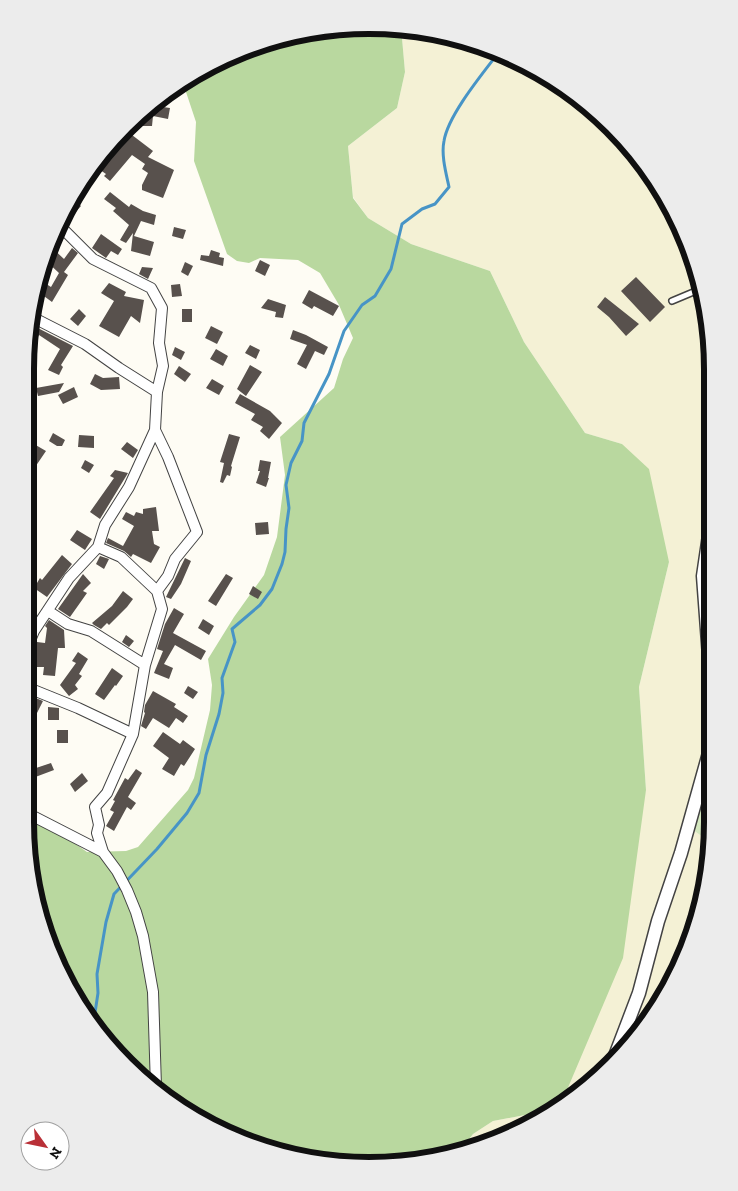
<svg xmlns="http://www.w3.org/2000/svg" width="738" height="1191" font-family="'Zilla Slab',serif">
  <style>
    .farmland { fill: #f4f1d5 }
    .green { fill: #d4e8bf }
    .forest { fill: #b9d89f }
    .lines { fill: none; stroke-linecap: round; stroke-linejoin: round }
    .stream { stroke: #4794c6; stroke-width: 3 }
    .building { fill: #58514d }
    .service-casing { stroke: #434343; stroke-width: 8 }
    .minor-casing { stroke: #434343; stroke-width: 12 }
    .tertiary-casing { stroke: #434343; stroke-width: 15 }
    .service { stroke: #fff; stroke-width: 5 }
    .minor { stroke: #fff; stroke-width: 10 }
    .tertiary { stroke: #fff; stroke-width: 12 }
    .rim { fill: none; stroke: #101010; stroke-width: 6 }
  </style>
  <rect width="100%" height="100%" fill="#fefcf4"/>
  <path class="farmland" d="M401,27L458,37L521,60L578,96L627,142L667,197L701,280L712,346L711,549L709,562L711,577V758L693,830L710,842V867L687,953L642,1031L560,1108L479,1148L460,1151L473,1134L493,1121L546,1111L646,790L639,687L669,562L622,444L585,433L524,342L490,271L411,244L368,218L353,197L348,146L397,108L405,72Z"/>
  <path class="green" d="M704,787L710,790V842L693,830Z"/>
  <path class="forest" d="M391,26L401,27L405,72L397,108L348,146L353,198L368,218L411,244L490,271L524,342L585,433L622,444L649,469L669,562L639,687L646,790L623,958L564,1097L546,1111L493,1121L473,1134L460,1151L369,1166L259,1148L178,1108L96,1031L43,932L25,814L47,824L87,852L126,851L138,847L188,790L194,778L210,710L212,685L208,659L234,617L264,575L277,537L285,475L280,437L334,388L343,359L353,338L339,305L320,273L298,260L260,258L249,263L237,261L227,254L194,161L196,122L186,92L172,89L197,71L258,43L324,28Z"/>
  <g class="lines">
    <path class="stream" d="M93,1026L98,993L97,974L106,922L114,894L157,849L187,813L199,793L206,755L219,714L223,693L222,678L235,642L232,629L260,605L272,589L282,564L285,552L286,529L289,508L286,485L291,463L302,441L304,423L329,374L344,331L362,305L375,296L391,269L402,224L422,209L435,204L449,187C446,173 441,155 444,141C448,115 483,73 499,52"/>
  </g>
  <path class="building" d="M158,99L165,101L163,107L170,108L168,119L153,116L152,126H133V120L138,115H150L147,114L150,105Z
    M132,135L153,151L148,157L174,170L163,198L142,190V185L148,173L142,169L145,164L132,155L110,181L104,176L106,174L93,165L102,153L108,157L119,142L123,145Z
    M110,192L129,207L131,204L143,211L156,215L154,225L141,221L134,236L154,242L150,256L131,251L133,233L126,243L120,240L129,225L113,211L116,208L104,199Z
    M73,199L81,206L73,215L64,220L62,219Z
    M174,227L186,230L183,239L172,236Z
    M101,234L122,249L118,255L111,251L106,258L92,248Z
    M49,245L64,259L72,248L78,253L64,272L68,275L52,302L37,291L40,280L51,287L59,273L45,260Z
    M211,250L220,253L219,257L224,258L223,266L200,260L201,255L209,256Z
    M260,260L270,265L265,276L255,271Z
    M185,262L193,266L188,276L181,272Z
    M142,267L153,268L148,279L139,274Z
    M636,277L665,307L650,322L621,291Z
    M109,283L126,292L124,296L144,300L140,323L131,316L119,337L99,326L114,301L101,293Z
    M180,284L182,296L172,297L171,285Z
    M309,290L339,306L333,316L314,306L312,309L302,303Z
    M605,297L639,324L626,336L609,317L597,307Z
    M268,299L286,305L283,318L275,317L276,312L261,308Z
    M79,309L86,316L78,326L70,319Z
    M182,309H192V322H182Z
    M28,323L73,346L61,365L63,367L59,375L48,370L60,349L39,335L36,340L29,336L32,331L28,328Z
    M211,326L223,332L217,344L205,338Z
    M293,330L306,335L328,347L324,355L315,351L306,369L297,364L307,345L290,339Z
    M250,345L260,350L256,359L245,353Z
    M175,347L185,352L181,360L172,355Z
    M216,349L228,356L223,366L210,359Z
    M250,365L262,372L246,396L237,389Z
    M179,366L191,374L185,382L174,374Z
    M95,374L103,378L119,377L120,389L101,390L90,384Z
    M212,379L224,386L219,395L206,388Z
    M64,383L59,392L38,396L36,388Z
    M74,387L78,397L63,404L58,395Z
    M240,394L270,411L282,423L269,439L260,431L263,427L251,420L255,414L235,403Z
    M53,433L65,440L62,446H57L49,441Z
    M229,434L240,437L231,466L232,467L230,476L227,475L223,483L220,482L224,463L220,462Z
    M79,435L94,436V448L78,447Z
    M27,440L46,451L27,479Z
    M127,442L138,450L133,458L121,449Z
    M85,460L94,465L89,473L81,468Z
    M260,460L271,462L268,478H269L266,487L256,483L260,471H258Z
    M115,470L128,473L100,519L90,512L114,478L110,476Z
    M156,507L159,531H152L154,544L160,547L151,563L133,554L131,557L124,551L106,543L108,538L123,546L134,526L122,519L126,512L134,516L136,512L143,514V509Z
    M268,522L269,534L256,535L255,523Z
    M77,530L92,539L85,550L70,540Z
    M62,555L72,564L47,597L34,588L40,578L42,580Z
    M100,556L109,559L104,569L96,564Z
    M185,558L191,561L181,584L171,599L166,597Z
    M83,574L91,583L83,591L87,593L70,617L58,609Z
    M226,574L233,578L216,606L208,601Z
    M253,586L262,592L258,599L249,594Z
    M123,591L133,599L127,607L109,625L107,623L101,629L94,625L92,623L112,606Z
    M174,608L184,614L173,633L206,651L201,660L175,645L164,664L173,668L169,679L154,673L163,651L157,649L165,624Z
    M203,619L214,626L209,635L198,628Z
    M49,620L64,630L65,648H58L55,676L43,675L44,667H37V652H35L37,642L45,643L47,628L45,626Z
    M126,635L134,641L129,647L122,642Z
    M78,652L88,659L79,674L82,676L75,685L78,689L69,696L60,685L76,663L72,661Z
    M112,668L123,676L116,686L115,685L104,700L95,694Z
    M188,686L198,692L193,699L184,693Z
    M153,691L176,704L174,707L188,716L183,723L176,718L169,728L153,718L146,729L141,726L145,713L144,712L145,705Z
    M33,697L43,701L37,713L27,709Z
    M48,707L59,708V720H48Z
    M57,730H68V743H57Z
    M163,732L180,744L183,740L195,749L184,766L181,764L174,776L162,769L169,758L153,746Z
    M33,756L36,768L51,763L54,770L30,779L26,769L25,758Z
    M136,769L142,773L128,797L136,803L131,810L127,807L114,831L106,826L114,812L110,810L115,801L113,800L125,778L128,780Z
    M82,773L88,781L75,792L70,784Z"/>
  <g class="lines">
    <g class="service-casing">
      <path id="service" d="M672,301L703,288"/>
    </g>
    <g class="minor-casing">
      <path id="minor" d="M59,225L93,259L151,288L162,308L159,343L163,366L157,392L155,430L168,457L197,532L175,559L168,576L157,591L162,609L145,665L133,734L107,793L95,807L99,825L97,833L103,852L117,871L127,890L136,912L143,936L153,992L156,1087
        M30,316L85,344L119,368L157,392
        M98,547L121,557L157,591
        M48,611L68,624L91,631L145,665
        M26,650L34,631L69,578L98,547L105,525L129,487L155,430
        M26,687L78,708L133,734
        M25,812L103,852"/>
    </g>
    <g class="tertiary-casing">
      <path id="tertiary" d="M711,683L703,576L712,515
        M615,1056L639,993L658,921L681,853L711,746"/>
    </g>
    <use href="#service" class="service"/>
    <use href="#minor" class="minor"/>
    <use href="#tertiary" class="tertiary"/>
  </g>
  <path d="M0 0H738V1191H0ZM369 34H369A335 335 0 0 1 704 369V822A335 335 0 0 1 369 1157H369A335 335 0 0 1 34 822V369A335 335 0 0 1 369 34Z" fill="#ececec" fill-rule="evenodd"/>
  <path class="rim" d="M369 34H369A335 335 0 0 1 704 369V822A335 335 0 0 1 369 1157H369A335 335 0 0 1 34 822V369A335 335 0 0 1 369 34Z"/>
  <g transform="translate(45 1146) rotate(123)"><circle r="24" fill="#ffffff" stroke="#9f9f9f"/>
  <path d="M0-4L9 19L0 12L-9 19Z" fill="#b93037"/>
  <text y="-8" font-size="14" font-weight="bold" text-anchor="middle" fill="#101010">N</text>
  </g>
</svg>
